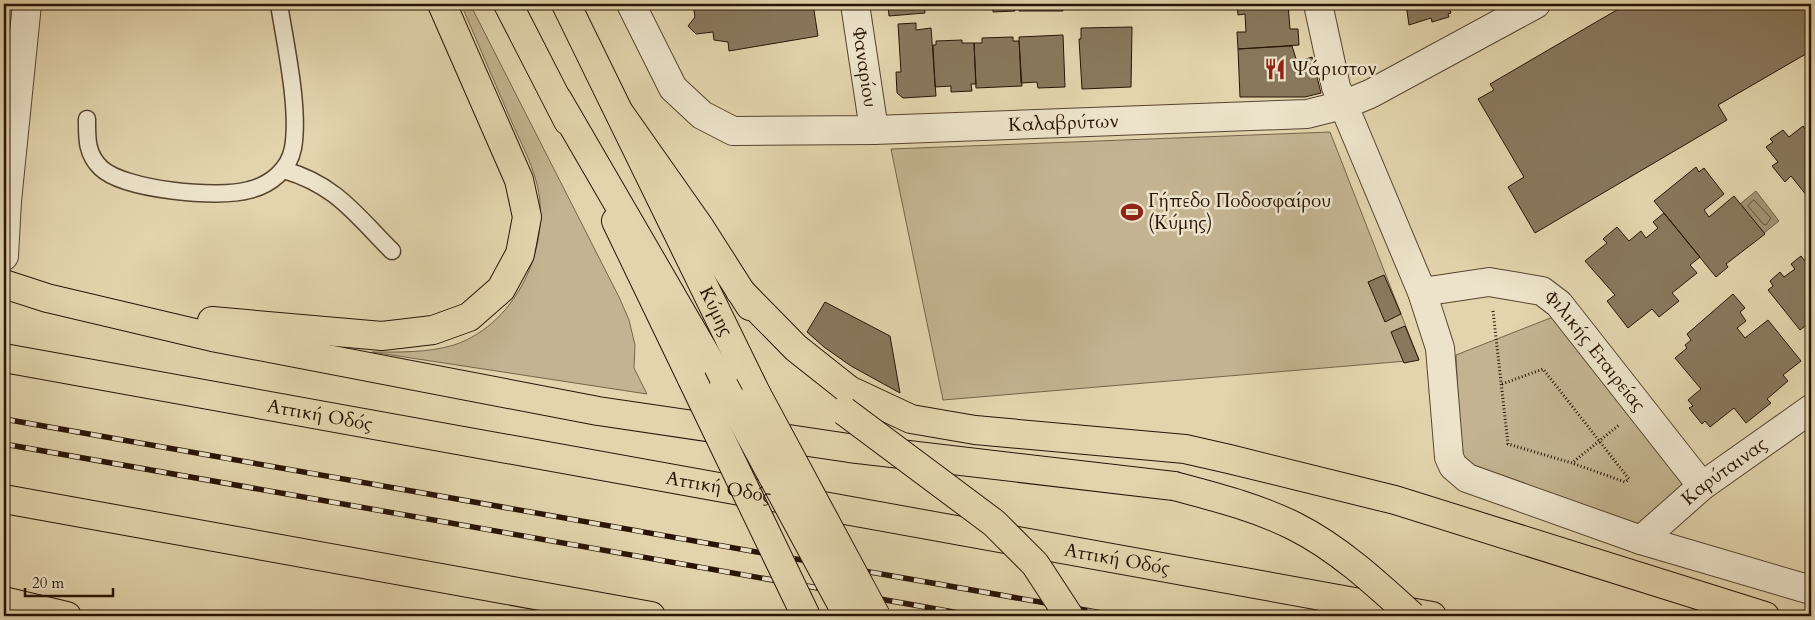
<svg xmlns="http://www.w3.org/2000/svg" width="1815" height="620" font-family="Cardo,serif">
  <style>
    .green { fill: #c3b390; stroke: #76644a }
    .water { fill: #a39374; stroke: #726048 }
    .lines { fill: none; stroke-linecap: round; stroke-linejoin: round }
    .shore { stroke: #66543c; stroke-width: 1 }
    .building { fill: #89785c; stroke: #291405 }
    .service-casing { stroke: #57442f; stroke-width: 19 }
    .minor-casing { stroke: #57442f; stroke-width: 30 }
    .tertiary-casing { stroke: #57442f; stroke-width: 30 }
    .primary-casing { stroke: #291405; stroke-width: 30 }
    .motorway-casing { stroke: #291405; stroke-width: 30 }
    .path { stroke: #291405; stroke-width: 3; stroke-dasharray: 1 2.5; stroke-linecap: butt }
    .service { stroke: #ece3ca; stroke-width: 16 }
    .minor { stroke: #ece3ca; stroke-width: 28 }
    .tertiary { stroke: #ece3ca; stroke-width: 28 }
    .primary { stroke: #e2d4ad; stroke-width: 28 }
    .motorway { stroke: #e2d4ad; stroke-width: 28 }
    .rail-casing { stroke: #291405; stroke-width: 5.5 }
    .rail { stroke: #ece3ca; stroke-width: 4; stroke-dasharray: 11; stroke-linecap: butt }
    .primary-bridge-casing { stroke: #291405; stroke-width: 30; stroke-linecap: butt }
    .motorway-bridge-casing { stroke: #291405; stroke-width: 30; stroke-linecap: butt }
    .primary-bridge { stroke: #e2d4ad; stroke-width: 28 }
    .motorway-bridge { stroke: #e2d4ad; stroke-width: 28 }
    .labels { text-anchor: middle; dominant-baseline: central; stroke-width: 5; stroke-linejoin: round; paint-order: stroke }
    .street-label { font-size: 19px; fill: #291405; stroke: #ece3ca }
    .poi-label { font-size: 19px; fill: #291405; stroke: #ece3ca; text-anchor: start }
  </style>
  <rect width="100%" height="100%" fill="#e2d4ad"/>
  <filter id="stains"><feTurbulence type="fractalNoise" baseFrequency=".004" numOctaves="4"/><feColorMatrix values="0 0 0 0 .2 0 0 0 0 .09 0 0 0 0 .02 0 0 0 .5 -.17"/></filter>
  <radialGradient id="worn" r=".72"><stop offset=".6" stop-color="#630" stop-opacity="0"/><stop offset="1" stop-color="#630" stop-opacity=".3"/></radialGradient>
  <path class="green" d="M461,4H470L619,297L629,320L635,345L634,368L647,394L372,352C400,352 427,353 454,345C520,323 556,238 534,174C528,155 518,137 510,118C494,80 477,42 461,4Z
    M1330,132L1419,360L943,400L891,149Z
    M1553,317L1688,488L1640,526L1462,475L1456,355Z"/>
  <path class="water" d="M1756,191L1779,221L1764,233L1740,204Z"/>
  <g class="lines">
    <path class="shore" d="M1754,200L1771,218L1766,225L1763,224L1748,206Z"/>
  </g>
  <path class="building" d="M693,4H813L818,36L729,51L728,42L714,40L713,32L696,34L688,26L695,17Z
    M888,4H924L925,13L889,16Z
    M985,4H1019V7L1015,8V11L993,12V9L986,8Z
    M1019,4H1063V11H1019Z
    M1080,4H1134V8L1080,9Z
    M1149,4H1194V5L1149,6Z
    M1237,4H1288L1290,29H1298L1299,45L1238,49L1237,32H1246L1245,14L1238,15Z
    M1406,4H1448L1451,13L1448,14L1449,17L1432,22L1431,18L1409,25Z
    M1627,4H1811V51L1718,105L1727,120L1535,233L1508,187L1524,177L1478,99L1494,90L1490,84Z
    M916,23V30L931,28L936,96L903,98L897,93L896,72H901L898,24Z
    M1132,27L1131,87L1082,89L1079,39H1081V28Z
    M1063,35L1065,87L1038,88L1037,82L1021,83L1019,37Z
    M1013,37V41H1019L1022,86L976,88L974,43H982V38Z
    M962,40V43H974L976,84H971L972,91L951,92V86L935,87L933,45H936V41Z
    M1292,46L1297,62L1312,57L1321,93L1305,97H1240L1238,49Z
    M1803,126L1811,137V201L1791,176L1785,182L1772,166L1778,162L1766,147L1773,142L1770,139L1783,130L1789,137Z
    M1696,167L1699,172L1704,168L1724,194L1704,210L1709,217L1734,196L1765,234L1726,264L1728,267L1716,277L1654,201Z
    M1664,213L1700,257L1690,265L1697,273L1672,293L1679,301L1659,317L1652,309L1628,328L1607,301L1615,295L1585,261L1607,243L1603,239L1617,227L1629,241L1641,231L1646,238L1658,228L1653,222Z
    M1801,256L1805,261L1810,256L1811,258V321L1800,330L1768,290L1773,286L1770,281L1780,272L1784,277L1795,269L1791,264Z
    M1384,275L1401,314L1385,322L1368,282Z
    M1733,294L1745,308L1740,312L1746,321L1737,328L1745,338L1768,320L1801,361L1783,375L1788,381L1767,399L1771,403L1746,423L1734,408L1710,427L1705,421L1702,424L1689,408L1693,406L1688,400L1701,389L1675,358L1687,348L1685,345L1691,340L1687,334Z
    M825,302L890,336L900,393L851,366L824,347L807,332Z
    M1405,326L1419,360L1404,363L1391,332Z"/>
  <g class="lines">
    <g class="service-casing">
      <path id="service" d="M87,119C87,137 86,154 101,168C124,190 219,199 249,190C270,185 289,170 293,148C300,109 285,43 279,4
        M284,170C336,185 355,214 392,251"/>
    </g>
    <g class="minor-casing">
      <g id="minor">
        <path id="s1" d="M631,4L673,88L702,115L733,131L874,130L1307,114L1343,105L1370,94L1536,4"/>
        <path id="s2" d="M855,4L874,130"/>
        <path d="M1318,4L1336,87L1422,292L1440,348L1449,457L1453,466L1467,478L1641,540L1811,590"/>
        <path id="s3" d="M1422,292L1489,282L1542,291L1559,304L1702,486"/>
        <path id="s4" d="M1641,540L1702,486L1811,409"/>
      </g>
    </g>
    <g class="tertiary-casing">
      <path id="tertiary" d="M4,256L7,201L27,4"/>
    </g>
    <g class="primary-casing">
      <g id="primary">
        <path d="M508,4L568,121"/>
        <path id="s5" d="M566,4L756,393"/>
        <path d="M616,221L692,379"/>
      </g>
    </g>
    <g class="motorway-casing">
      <g id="motorway">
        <path d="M558,100L724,386"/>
        <path d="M621,115L699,226L750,306"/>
        <path d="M4,284L47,298L212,337L598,411L849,448L1174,486"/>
        <path d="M740,291L796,348L849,390L911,419L975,430L1185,449L1229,459L1395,500L1765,616"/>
        <path d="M212,321L382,336L433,330L469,317L501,289L520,254L527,217L519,180L442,4"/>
        <path id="s6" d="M4,358L1432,616"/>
        <path d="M4,499L651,616"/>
        <path d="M4,601L67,616"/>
      </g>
    </g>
    <path class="path" d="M1493,311L1508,444L1572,463L1619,425
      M1502,384L1543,369L1629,479L1625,482L1572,463"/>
    <use href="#service" class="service"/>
    <use href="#minor" class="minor"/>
    <use href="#tertiary" class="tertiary"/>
    <use href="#primary" class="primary"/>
    <use href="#motorway" class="motorway"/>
    <g class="rail-casing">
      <path id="rail" d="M4,419L1119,616
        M4,444L976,616"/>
    </g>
    <use href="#rail" class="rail"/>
    <g class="primary-bridge-casing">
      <path id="primary-bridge" d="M692,379L806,616
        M756,393L876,616"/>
    </g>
    <g class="motorway-bridge-casing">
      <path id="motorway-bridge" d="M724,386L848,616
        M844,411L994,523L1035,564L1069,616
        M1174,486C1215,497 1256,507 1294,526C1338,548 1376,583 1412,616"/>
    </g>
    <use href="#primary-bridge" class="primary-bridge"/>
    <use href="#motorway-bridge" class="motorway-bridge"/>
  </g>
  <defs>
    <g id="restaurant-bare" transform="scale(1.725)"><path d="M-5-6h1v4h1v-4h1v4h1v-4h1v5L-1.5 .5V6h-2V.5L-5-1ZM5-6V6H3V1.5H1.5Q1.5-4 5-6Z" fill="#8f2418" stroke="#ece3ca" stroke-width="2.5" paint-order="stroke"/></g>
    <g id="stadium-bare" transform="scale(1.725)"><path d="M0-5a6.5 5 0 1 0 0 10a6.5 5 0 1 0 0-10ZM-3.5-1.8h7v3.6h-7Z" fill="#8f2418" stroke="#ece3ca" stroke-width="2.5" paint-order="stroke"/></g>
  </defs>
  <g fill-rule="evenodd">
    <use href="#restaurant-bare" x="1275" y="69"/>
    <use href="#stadium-bare" x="1132" y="212"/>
  </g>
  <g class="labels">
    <g class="street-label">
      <text stroke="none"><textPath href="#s2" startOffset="64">Φαναρίου</textPath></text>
      <text stroke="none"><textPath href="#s1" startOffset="499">Καλαβρύτων</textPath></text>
      <text stroke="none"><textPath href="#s5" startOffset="342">Κύμης</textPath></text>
      <text stroke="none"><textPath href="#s3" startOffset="202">Φιλικής Εταιρείας</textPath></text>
      <text stroke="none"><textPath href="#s6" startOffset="321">Αττική Οδός</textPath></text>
      <text stroke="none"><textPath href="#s4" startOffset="108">Καρύταινας</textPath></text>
      <text stroke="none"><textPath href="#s6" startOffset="726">Αττική Οδός</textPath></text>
      <text stroke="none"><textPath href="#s6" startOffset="1131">Αττική Οδός</textPath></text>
    </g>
    <g class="poi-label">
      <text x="1292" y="69">Ψάριστον</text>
      <text x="1148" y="201">Γήπεδο Ποδοσφαίρου<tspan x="1148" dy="22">(Κύμης)</tspan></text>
    </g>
  </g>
  <rect width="1815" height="620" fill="none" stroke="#e2d4ad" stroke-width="20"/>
  <rect x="5" y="5" width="1805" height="610" fill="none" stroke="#291405" stroke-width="2.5"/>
  <rect x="10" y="10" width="1795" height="600" fill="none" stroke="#291405"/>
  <path d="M25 588v8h88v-8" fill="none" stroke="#291405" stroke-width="2.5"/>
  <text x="32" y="588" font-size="15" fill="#291405" stroke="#ece3ca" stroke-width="4" paint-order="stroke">20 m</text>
  <rect width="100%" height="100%" filter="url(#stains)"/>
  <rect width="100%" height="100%" fill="url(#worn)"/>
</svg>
